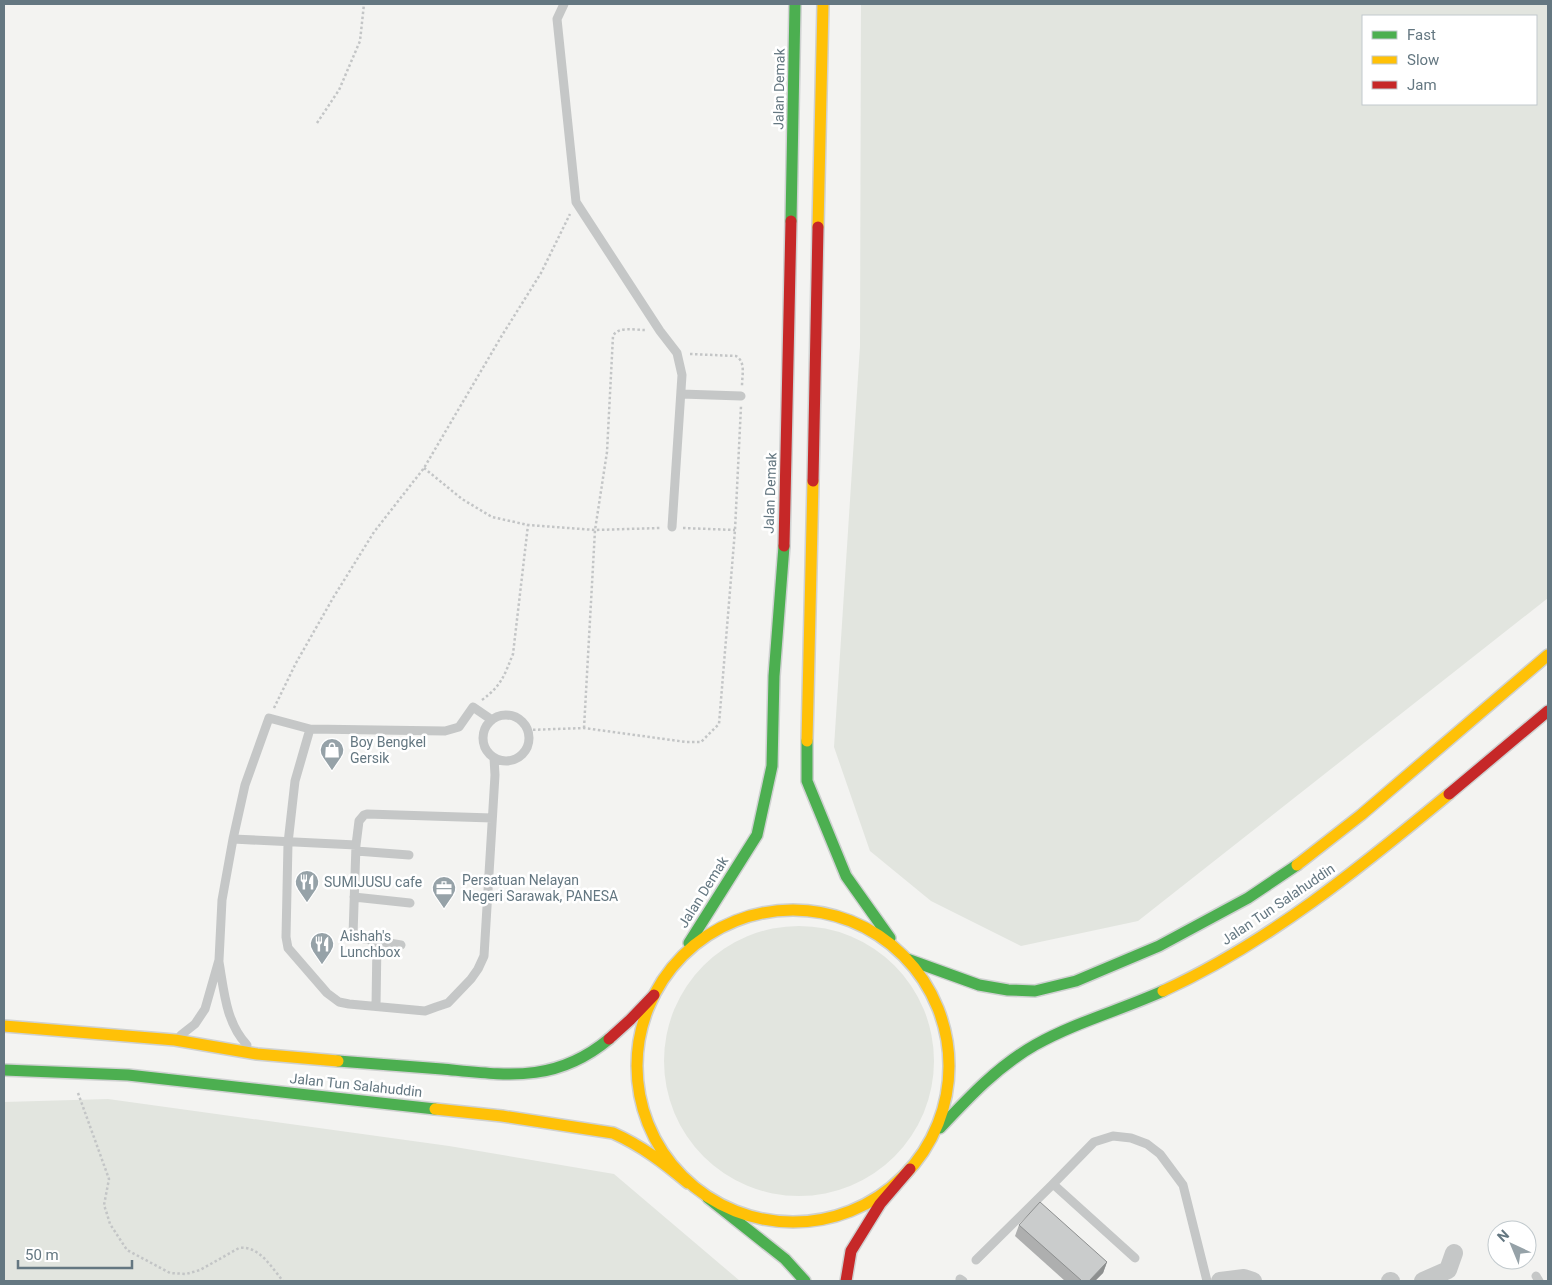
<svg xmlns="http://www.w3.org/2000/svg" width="1552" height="1285" font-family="Roboto,sans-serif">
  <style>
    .green { fill: #e2e5df; fill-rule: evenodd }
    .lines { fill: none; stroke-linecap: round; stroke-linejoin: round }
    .fast-casing { stroke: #cfd1d1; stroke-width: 14 }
    .slow-casing { stroke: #cfd1d1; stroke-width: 14 }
    .jam-casing { stroke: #cfd1d1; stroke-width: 14 }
    .path { stroke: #c3c5c6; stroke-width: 2.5; stroke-dasharray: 2.5 2.5; stroke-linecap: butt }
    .lane { stroke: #c5c7c7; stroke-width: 9 }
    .street { stroke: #c5c7c7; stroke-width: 18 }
    .fast { stroke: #4caf50; stroke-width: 11 }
    .slow { stroke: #ffc107; stroke-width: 11 }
    .jam { stroke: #c62828; stroke-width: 11 }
    .wall { fill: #aeafaf }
    .shaded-wall { fill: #8d8f8f }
    .building { fill: #cacccc; stroke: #8d8f8f }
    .labels { text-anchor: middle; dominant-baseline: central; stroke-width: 5; stroke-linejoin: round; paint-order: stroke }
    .street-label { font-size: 14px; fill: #647781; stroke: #fff }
    .poi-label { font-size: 14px; fill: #647781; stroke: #fff; text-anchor: start }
  </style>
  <rect width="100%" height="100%" fill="#f3f3f1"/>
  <path class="green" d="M861,4H1548V598L1138,921L1021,946L931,901L870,851L834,747L860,346ZM1363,16H1536V104H1363Z
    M664 1061a135 135 0 1 1 270 0a135 135 0 1 1-270 0Z
    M108,1099L449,1146L614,1174L740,1281H4V1102Z"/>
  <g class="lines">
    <g class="fast-casing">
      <path id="fast" d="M791,221L795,4
        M807,741V781L846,876L890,938
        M689,943L757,835L772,766L774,676L784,546
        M907,959L979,985L1008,990L1035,991L1076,981L1159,946L1248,898L1297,865
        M338,1061C373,1064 407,1066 442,1069C506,1075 555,1084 609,1039
        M4,1070L128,1075L435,1109
        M940,1128C969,1097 998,1066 1035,1045C1076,1022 1121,1010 1163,991
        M708,1198L785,1259L805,1281"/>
    </g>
    <g class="slow-casing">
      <path id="slow" d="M818,227L823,4
        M807,741L813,481
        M1297,865L1361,815L1548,655
        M637 1066a156 156 0 1 1 312 0a156 156 0 1 1-312 0Z
        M1163,991C1268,943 1361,867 1449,794
        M4,1026L175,1040L257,1054L338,1061
        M435,1109L502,1116L613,1133C642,1146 664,1163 688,1183"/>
    </g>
    <g class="jam-casing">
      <path id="jam" d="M813,481L818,227
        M784,546L791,221
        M1449,794L1548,711
        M609,1039L630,1020L654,995
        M846,1281L851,1251L880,1204L910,1169"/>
    </g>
    <path class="path" d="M317,123L339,90L360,41L364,4
      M690,354L736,356C746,362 742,375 742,386
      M424,468L462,499L492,517L528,525L595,530L660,528
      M683,528L735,530
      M482,700C502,685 504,676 513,654L528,525
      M274,708L296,663L333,598L374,532L424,468L501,337L541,273L570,214
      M584,728L595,530L607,452L613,336C618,326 634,330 645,330
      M528,730L584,728L686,742H701L719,724L735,530L741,406
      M78,1093L109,1179L104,1205L107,1214L110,1224L127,1250L170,1273L186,1274L200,1270L239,1248C259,1245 272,1268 283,1281"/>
    <path class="lane" d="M564,4L557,19L576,202L660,331L677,353L682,375L672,527
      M681,394L741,396
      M483 738a23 23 0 1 1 46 0a23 23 0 1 1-46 0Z
      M310,729L295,781L288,843L286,937L288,948L327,993L339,1002L349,1004L425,1011L436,1007L448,1003L471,979L478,969L484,956L495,775L494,758
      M233,839L356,845
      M356,851L409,855
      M354,897L410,903
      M401,945L359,938L353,935L356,845L359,821L364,815L367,814L492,818
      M219,962C224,991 226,1023 247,1045
      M376,1006L377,941
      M181,1035L195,1024L205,1009L219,960L222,900L233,839L245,785L269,718L310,729L445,731L459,727L473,707L492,720
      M1053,1184L1094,1142L1113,1136L1131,1138L1147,1144L1160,1154L1183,1185L1207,1281
      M976,1260L1053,1184L1135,1258
      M1536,1276L1539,1281
      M960,1279L963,1281"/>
    <path class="street" d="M1220,1281L1244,1278L1253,1281
      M1390,1281H1391
      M1423,1281L1448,1270L1454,1253"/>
    <use href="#fast" class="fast"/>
    <use href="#slow" class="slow"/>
    <use href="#jam" class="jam"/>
  </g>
  <path class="wall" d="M1019,1225L1107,1262L1103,1273L1095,1281H1065L1015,1236Z"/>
  <path class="shaded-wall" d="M1107,1262L1103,1273L1095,1281H1089Z"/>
  <path class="building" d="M1040,1202L1107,1262L1089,1281H1082L1019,1225Z"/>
  <defs>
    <g id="shop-pin" transform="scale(1.25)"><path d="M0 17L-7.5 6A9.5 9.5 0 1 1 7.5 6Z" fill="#96a2a8" stroke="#fff"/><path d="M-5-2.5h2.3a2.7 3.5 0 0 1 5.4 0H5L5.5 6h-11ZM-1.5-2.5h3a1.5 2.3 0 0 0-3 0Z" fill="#fff"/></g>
    <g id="restaurant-pin" transform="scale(1.25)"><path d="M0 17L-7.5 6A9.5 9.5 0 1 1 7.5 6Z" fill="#96a2a8" stroke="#fff"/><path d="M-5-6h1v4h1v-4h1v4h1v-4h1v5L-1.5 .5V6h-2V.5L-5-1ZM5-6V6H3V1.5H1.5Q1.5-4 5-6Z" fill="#fff"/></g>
    <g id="office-pin" transform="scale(1.25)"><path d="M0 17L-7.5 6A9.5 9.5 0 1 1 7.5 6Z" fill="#96a2a8" stroke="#fff"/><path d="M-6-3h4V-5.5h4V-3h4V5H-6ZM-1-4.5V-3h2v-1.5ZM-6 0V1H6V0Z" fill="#fff"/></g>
  </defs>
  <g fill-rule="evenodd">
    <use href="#shop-pin" x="332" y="750"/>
    <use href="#restaurant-pin" x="307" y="882"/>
    <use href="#office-pin" x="444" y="888"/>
    <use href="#restaurant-pin" x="322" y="944"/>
  </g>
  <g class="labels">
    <g class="street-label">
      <text transform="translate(779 89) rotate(-89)">Jalan Demak</text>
      <text transform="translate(770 493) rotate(-88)">Jalan Demak</text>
      <text transform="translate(703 892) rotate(-58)">Jalan Demak</text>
      <text transform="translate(1278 904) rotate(-34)">Jalan Tun Salahuddin</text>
      <text transform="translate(356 1085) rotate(6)">Jalan Tun Salahuddin</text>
    </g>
    <g class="poi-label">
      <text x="350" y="742">Boy Bengkel<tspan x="350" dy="16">Gersik</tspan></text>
      <text x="462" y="880">Persatuan Nelayan<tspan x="462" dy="16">Negeri Sarawak, PANESA</tspan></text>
      <text x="324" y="882">SUMIJUSU cafe</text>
      <text x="340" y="936">Aishah's<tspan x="340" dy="16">Lunchbox</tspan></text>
    </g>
  </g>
  <rect width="1552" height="1285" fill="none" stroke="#647781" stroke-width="10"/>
  <rect x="1362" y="15" width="175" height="90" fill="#ffffff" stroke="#c1c9cd"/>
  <rect x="1372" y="31" width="25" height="8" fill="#4caf50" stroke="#c1c9cd"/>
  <text x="1407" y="40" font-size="15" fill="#647781">Fast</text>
  <rect x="1372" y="56" width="25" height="8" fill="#ffc107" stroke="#c1c9cd"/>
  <text x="1407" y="65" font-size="15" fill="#647781">Slow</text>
  <rect x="1372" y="81" width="25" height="8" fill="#c62828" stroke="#c1c9cd"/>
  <text x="1407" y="90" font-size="15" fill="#647781">Jam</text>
  <g transform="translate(1512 1245) rotate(316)"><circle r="24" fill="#ffffff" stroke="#c1c9cd"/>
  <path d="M0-4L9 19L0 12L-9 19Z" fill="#96a2a8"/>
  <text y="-8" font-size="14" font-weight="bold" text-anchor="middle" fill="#647781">N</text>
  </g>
  <path d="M18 1260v8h114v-8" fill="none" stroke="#647781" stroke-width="2.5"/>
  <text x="25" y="1260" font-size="15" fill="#647781" stroke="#ffffff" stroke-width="4" paint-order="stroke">50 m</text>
</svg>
